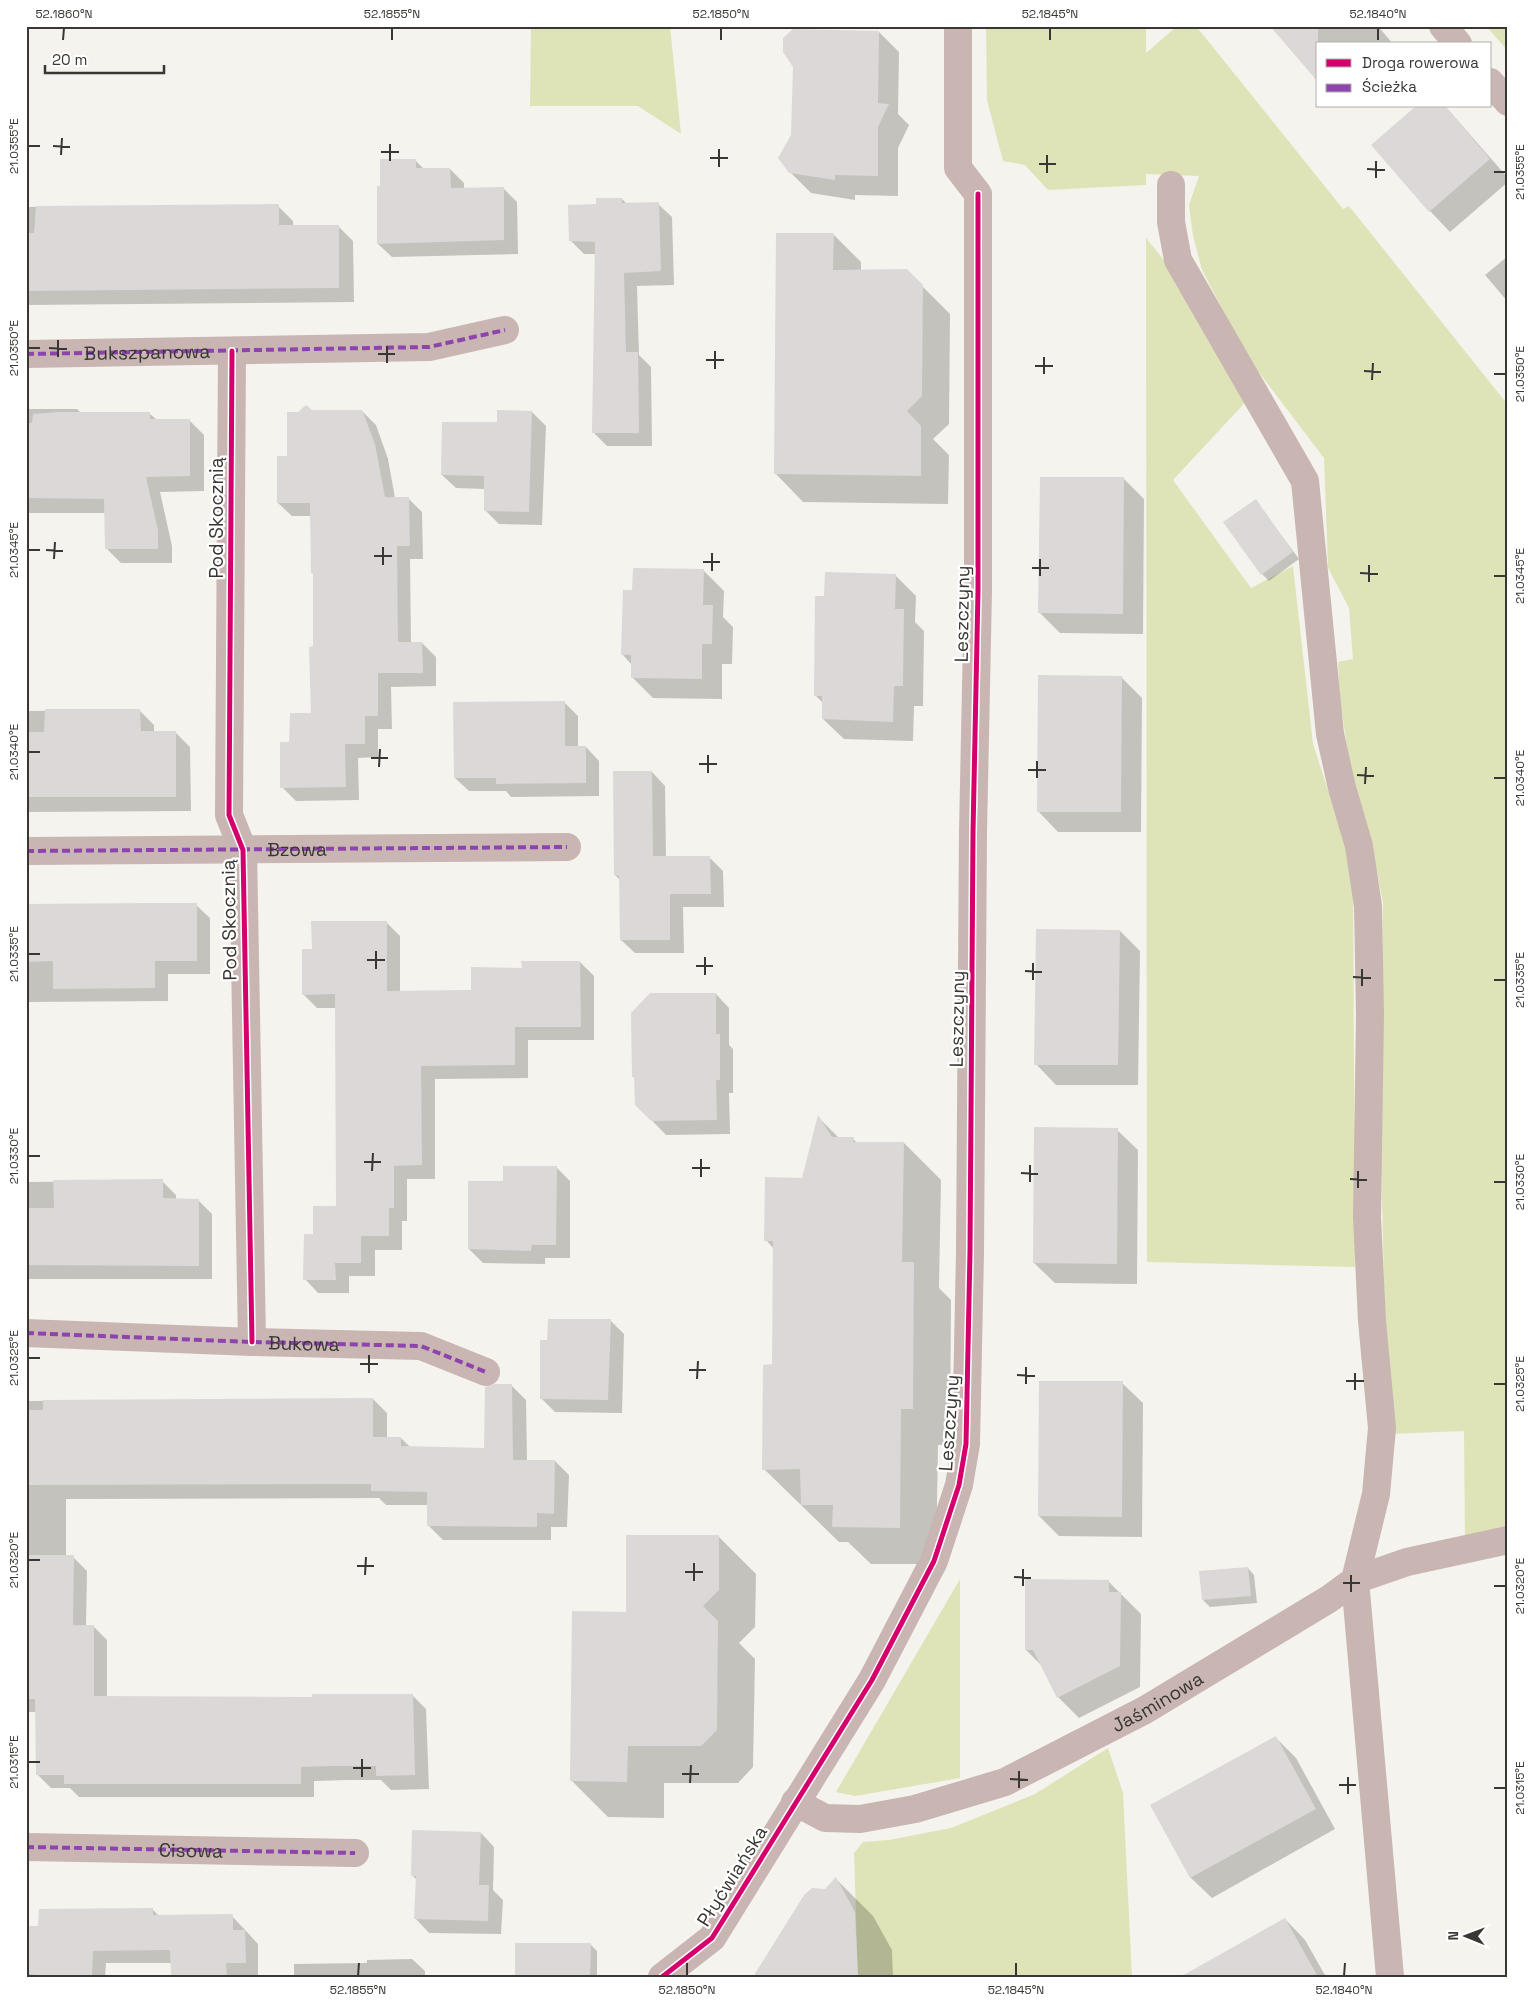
<svg xmlns="http://www.w3.org/2000/svg" width="1534" height="2003" font-family="'Space Grotesk',sans-serif">
  <style>
    .green { fill: #dfe4b8 }
    .shadow { fill: #0003 }
    .building { fill: #dbd8d7 }
    .lines { fill: none; stroke-linecap: round; stroke-linejoin: round }
    .minor { stroke: #c9b5b2; stroke-width: 28 }
    .quiet { stroke: #8e44ad; stroke-width: 4; stroke-dasharray: 8 4; stroke-linecap: butt }
    .cycleway-casing { stroke: #fff; stroke-width: 8 }
    .cycleway { stroke: #d6006c; stroke-width: 5 }
    .ticks { fill: none; stroke: #383733; stroke-width: 2 }
    .labels { text-anchor: middle; dominant-baseline: central; stroke-width: 4.5; stroke-linejoin: round; paint-order: stroke }
    .street-label { font-size: 19px; fill: #383733; stroke: #fff }
    .neatline { fill: none; stroke: #383733; stroke-width: 2 }
    .ticks-label { font-size: 12px; text-anchor: middle; fill: #383733 }
  </style>
  <rect width="100%" height="100%" fill="#f4f3ed"/>
  <path class="green" d="M531,26H670L681,134L638,106H530Z
    M986,26H1146V53L1177,26H1196L1343,209L1349,206L1508,405V1529L1465,1541L1464,1431L1388,1434L1380,1125L1383,903L1372,846L1352,780L1340,700L1338,662L1353,659L1349,608L1328,568L1324,458L1248,358L1202,270L1193,236L1189,205L1199,176L1146,174V185L1048,190L1025,165L1003,161L987,100Z
    M1486,26H1508V51Z
    M1146,238L1176,275L1252,395L1173,480L1251,588L1293,566L1313,744L1353,867L1355,1267L1147,1262Z
    M960,1579V1778L855,1796L836,1792Z
    M1108,1748L1123,1793L1132,1977H858L854,1853L863,1842L889,1840L951,1828L1035,1794Z"/>
  <path class="shadow" d="M1271,26H1378L1393,44H1318Z
    M879,32L899,52L898,114L909,125L898,148V196L855,195V200L811,193L790,172L793,135Z
    M1445,106L1508,178V182L1450,232L1430,211L1373,145Z
    M415,160L424,169H450L464,183V189L503,188L517,202L518,254L392,257L378,244Z
    M622,199L627,204H658L672,217L674,285L637,286L639,355L651,367L652,446H607L593,432L596,254H584L570,240L597,205Z
    M94,206H278L293,221V226H338L353,241L354,302L26,305V207Z
    M833,234L861,262V271L906,270L950,314L949,424L933,439L949,455L948,504L803,502L776,474Z
    M1508,256V302L1485,275Z
    M26,409H77L82,414H150L157,420H189L204,435V491L160,492L172,546V563H121L106,548L105,513H26Z
    M311,411H362L376,425L388,459L395,498H408L422,512L423,559H410L411,643H422L436,657V686L391,687L392,729H378V757L358,758L359,800L296,801L282,787L290,743L312,714L314,575L312,573L311,516H292L278,503L288,457Z
    M532,412L546,426L542,525L499,524L485,510V489L456,488L442,475L498,424Z
    M1124,479L1144,499L1143,634L1060,633L1039,612Z
    M1256,501L1299,559L1269,581L1262,574Z
    M703,570L724,591L723,617L733,627L732,664H722V699L653,698L632,677V665L623,655L634,592Z
    M895,575L916,596L915,622L924,631L923,706H914L913,741L844,739L823,719L824,704L815,695L825,598Z
    M1121,677L1142,698L1141,832H1058L1038,811Z
    M564,702L578,716V747H586L599,761V796L511,797L506,791H469L455,778Z
    M139,710L154,725V733L175,732L190,747L191,811L26,812V711Z
    M652,772L665,786L666,857H709L723,871L724,907H683L684,953H635L621,940L620,880L615,875Z
    M26,905H196L210,918V974H168V1001L26,1002Z
    M386,922L400,936V992L472,991L523,969L580,962L594,976V1040H528V1078L435,1079V1179H407V1221H402V1250H375V1276H349V1293H318L305,1279L315,1236L338,1207L336,1008H317L303,994L313,950Z
    M1120,931L1140,951L1138,1085H1056L1036,1064Z
    M716,994L729,1008V1045L733,1049V1093H729L730,1134L666,1135L636,1104V1079L634,1077Z
    M818,1117L840,1139H853L857,1143H904L941,1180L939,1288L951,1300L950,1445H938L936,1564H871L848,1542H839L764,1469L773,1365L774,1249L766,1240L803,1179Z
    M1117,1130L1138,1150L1137,1284L1055,1283L1034,1263Z
    M556,1167L570,1181V1258H545V1264L483,1263L469,1249L504,1182Z
    M162,1181L176,1195V1199L198,1200L212,1214V1279H26V1182Z
    M610,1320L624,1334L622,1413L555,1412L541,1398L548,1341Z
    M1122,1383L1143,1403L1142,1537L1059,1536L1039,1516Z
    M512,1386L526,1400L527,1461H555L569,1475L567,1527H551V1540H443L429,1526L428,1505H386L379,1498L66,1499V1557H73L87,1571L86,1626H93L107,1640V1697L313,1698L412,1695L426,1709L429,1789L391,1790L381,1780H348L314,1781V1797H79L70,1788H51L37,1774V1712H26V1401L373,1399L387,1413V1438H401L411,1448L485,1449Z
    M719,1537L756,1574L755,1627L739,1643L755,1659L753,1767L738,1783H664V1818L608,1817L571,1780L627,1613Z
    M1248,1568L1254,1575L1257,1603L1210,1607L1203,1600Z
    M1108,1581L1141,1614L1140,1687L1079,1718L1058,1697L1043,1667L1026,1650Z
    M1275,1737L1296,1758L1335,1829L1212,1898L1191,1878L1152,1806Z
    M481,1833L494,1847L493,1890L503,1900L501,1934L429,1933L416,1919L417,1880L413,1876Z
    M836,1879L873,1916L892,1950L893,1977H754Z
    M153,1910L159,1916H232L258,1944V1976L172,1977V1963H106L105,1977H28L29,1941Z
    M1285,1919L1305,1940L1326,1977H1183Z
    M590,1944L597,1951V1977H517Z
    M412,1959L425,1971V1977H294V1964L367,1963V1960Z"/>
  <path class="building" d="M1270,26H1318V82Z
    M793,29L879,31L878,103L889,104L878,127V176L835,175V180L789,173L778,158L791,135L793,67L783,52V38Z
    M1416,106H1445L1490,159L1429,212L1371,145Z
    M380,159H416V168H450L451,188L504,187V240L377,244V186H380Z
    M596,198H622V203L659,202L661,271L624,273L626,352H638L639,433H592L595,242L569,241L568,205L596,204Z
    M279,204V225H339V288L26,291V233H34L36,206Z
    M776,233H834L833,270L907,269L923,285L922,396L907,411L921,426V476L774,474Z
    M306,405L312,410H362L375,444L385,497H409L410,546H397L398,642H422L423,673H378V716H365V744H345L346,787L280,788V742H289L290,713H311L309,647L313,646V573H311L310,503H277V456H287V412H298Z
    M497,410L532,411L529,512L484,511V476L441,475L442,422H497Z
    M57,412H150V419H190V476L146,477L158,530V549H105L104,499L26,498V423H32L33,414Z
    M1040,477H1124L1123,614L1038,613Z
    M1256,499L1293,552L1261,575L1223,522Z
    M633,568L704,569L703,605H713L712,644H702V679L631,678V655H621L623,590H632Z
    M825,572L896,574L895,609H904L903,686H894L893,722L822,719V696H814L815,596H824Z
    M1038,675L1122,676L1121,812H1037Z
    M565,701V746H586V783L496,784V778H454L453,702Z
    M45,709H140L141,731H176V797H26V732H44Z
    M613,771H652L653,856H710L711,894H670V940H620L619,876L614,875Z
    M151,903H197V961H155V988L53,989V961L26,962V904Z
    M311,921H387V991L471,990V967L522,968L521,961H580L581,1027H515V1065L421,1066L422,1165L394,1166V1208H389V1236H361V1263H335L336,1280H303L304,1234H313V1206H336L335,994L302,995V949H312Z
    M1036,929L1120,930L1118,1065H1034Z
    M650,993H716V1034H720V1080H716L717,1120L651,1121L635,1105L634,1077H632L631,1013Z
    M818,1115L832,1137H854L853,1142H904L902,1262H914L913,1409H901L900,1528L832,1527L833,1505H801L800,1469L762,1470L763,1365L772,1364L773,1241H764L765,1177L802,1178Z
    M1034,1127L1118,1128L1117,1264L1033,1263Z
    M503,1166H557L556,1245H532L531,1251L468,1249V1181H503Z
    M163,1179V1198L199,1199V1266L26,1265V1208H54L53,1180Z
    M548,1319H611L608,1400L540,1399V1340H547Z
    M1039,1381H1123L1122,1517L1038,1516Z
    M495,1384H512L513,1460H555L554,1514L537,1513V1527L427,1526V1492L371,1491V1484L26,1485V1410H43V1400L373,1398V1437H401V1446L484,1448L485,1387Z
    M626,1535H719V1590L703,1606L718,1621L717,1730L701,1746H628L627,1782L570,1781L572,1611L626,1612Z
    M26,1555H74L73,1625H94V1696L312,1697V1694H413L415,1775L376,1776V1766H333L301,1767V1784H64V1775H36L35,1699H26Z
    M1248,1567L1251,1596L1202,1600L1199,1571Z
    M1025,1579L1109,1580V1592H1121L1120,1666L1057,1698L1033,1650H1025Z
    M1276,1736L1316,1809L1190,1878L1150,1805Z
    M412,1830L481,1832L479,1885H489L488,1921L414,1919L416,1876H411Z
    M836,1877L855,1912L858,1977H753L804,1895L812,1888L825,1889Z
    M153,1908V1915L233,1914V1930H245L246,1963H226L227,1977H171L170,1950L93,1951L92,1977H37V1975L28,1974L29,1926H38L39,1909Z
    M1285,1918L1318,1977H1180Z
    M515,1943H591L590,1977H515Z"/>
  <g class="lines">
    <g class="minor">
      <path d="M1443,26L1458,44"/>
      <path d="M1490,82L1508,102"/>
      <path d="M1171,185V222L1178,260L1305,481L1330,734L1342,788L1359,846L1368,906L1370,1015L1367,1217L1372,1321L1382,1428L1376,1494L1355,1580L1390,1977"/>
      <path d="M232,351L229,815L243,850L252,1342"/>
      <path id="s1" d="M26,354L429,347L505,330"/>
      <path id="s2" d="M26,851L567,847"/>
      <path id="s3" d="M26,1333L252,1342L421,1346L486,1372"/>
      <path id="s4" d="M795,1802L825,1818L860,1819L915,1809L1005,1782L1145,1710L1329,1599L1355,1580L1407,1562L1508,1540"/>
      <path id="s5" d="M26,1847L355,1853"/>
      <path d="M662,1977L712,1938L872,1680L934,1561L959,1485L966,1444L970,1252L973,832L978,591V194L958,168V26"/>
    </g>
    <path class="quiet" d="M26,354L429,347L505,330
      M26,851L567,847
      M26,1333L252,1342L421,1346L486,1372
      M26,1847L355,1853"/>
    <g class="cycleway-casing">
      <path id="cycleway" d="M232,351L229,815L243,850L252,1342
        M662,1977L712,1938L872,1680L934,1561L959,1485L966,1444L970,1252L973,832L978,591V194"/>
    </g>
    <use href="#cycleway" class="cycleway"/>
  </g>
  <path class="ticks" d="M63,40L64,28M392,40V28M721,40V28M1050,40V28M1378,40V28M28,146H40M53,146L70,147M381,152H399M61,155L62,138M710,158H728M390,161V144M1039,164H1056M719,167V149M1367,169L1385,170M1494,172H1506M1047,173V155M1376,178V161M28,348H40M49,348L67,349M378,354H395M58,357V340M706,360H724M387,363V346M1035,366H1053M715,369V351M1364,371L1381,372M1044,374V357M1494,374H1506M1372,380L1373,363M28,550H40M46,550L63,551M374,556H392M54,559L55,542M703,562H720M383,565V547M1032,568H1049M712,571V553M1360,573L1378,574M1040,576V559M1494,576H1506M1369,582V565M28,752H40M371,758H388M699,764H717M379,767L380,749M1028,770H1046M708,773V755M1357,775L1374,776M1037,778V761M1494,778H1506M1365,784L1366,767M28,954H40M367,960H385M696,966H713M376,969V951M1025,971L1042,972M705,975V957M1353,977L1371,978M1033,980V963M1494,980H1506M1362,986V969M28,1156H40M364,1162H381M692,1168H710M372,1171L373,1153M1021,1173L1038,1174M701,1177V1159M1350,1179L1367,1180M1030,1182V1165M1494,1182H1506M1358,1188V1171M28,1358H40M360,1364H378M689,1370H706M369,1373V1355M1017,1375L1035,1376M697,1379L698,1361M1346,1381H1364M1026,1384V1367M1494,1384H1506M1355,1390V1373M28,1560H40M357,1566H374M685,1572H703M365,1575L366,1557M1014,1577L1031,1578M694,1581V1563M1343,1583H1360M1023,1586V1569M1494,1586H1506M1351,1592V1575M28,1762H40M353,1768H371M682,1774H699M362,1777V1759M1010,1779L1028,1780M690,1783L691,1765M1339,1785H1356M1019,1788V1771M1494,1788H1506M1348,1794V1777M358,1976L359,1963M687,1976V1963M1016,1976V1963M1344,1976L1345,1963"/>
  <g class="labels">
    <g class="street-label">
      <text stroke="none"><textPath href="#s1" startOffset="121">Bukszpanowa</textPath></text>
      <text transform="translate(216 518) rotate(-90)">Pod Skocznią</text>
      <text transform="translate(962 614) rotate(-89)">Leszczyny</text>
      <text stroke="none"><textPath href="#s2" startOffset="271">Bzowa</textPath></text>
      <text transform="translate(229 920) rotate(-91)">Pod Skocznią</text>
      <text transform="translate(957 1019) rotate(-89)">Leszczyny</text>
      <text stroke="none"><textPath href="#s3" startOffset="278">Bukowa</textPath></text>
      <text transform="translate(949 1423) rotate(-86)">Leszczyny</text>
      <text stroke="none"><textPath href="#s4" startOffset="391">Jaśminowa</textPath></text>
      <text stroke="none"><textPath href="#s5" startOffset="165">Cisowa</textPath></text>
      <text transform="translate(732 1876) rotate(-58)">Płyćwiańska</text>
    </g>
  </g>
  <rect width="1534" height="2003" fill="none" stroke="#ffffff" stroke-width="55"/>
  <rect x="1316" y="42" width="175" height="65" fill="#ffffff" stroke="#afafad"/>
  <rect x="1326" y="59" width="25" height="8" fill="#d6006c" stroke="#afafad"/>
  <text x="1362" y="68" font-size="15" fill="#383733">Droga rowerowa</text>
  <rect x="1326" y="84" width="25" height="8" fill="#8e44ad" stroke="#afafad"/>
  <text x="1362" y="92" font-size="15" fill="#383733">Ścieżka</text>
  <g transform="translate(1466 1936) rotate(271)" stroke="#ffffff" stroke-width="4" paint-order="stroke">
  <path d="M0-4L9 19L0 12L-9 19Z" fill="#383733"/>
  <text y="-8" font-size="14" font-weight="bold" text-anchor="middle" fill="#383733">N</text>
  </g>
  <path d="M45 65v8h119v-8" fill="none" stroke="#383733" stroke-width="2.5"/>
  <text x="52" y="65" font-size="15" fill="#383733" stroke="#ffffff" stroke-width="4" paint-order="stroke">20 m</text>
  <rect x="28" y="28" width="1478" height="1948" class="neatline"/>
  <g class="ticks-label">
    <text x="64" y="18">52.1860°N</text>
    <text x="392" y="18">52.1855°N</text>
    <text x="721" y="18">52.1850°N</text>
    <text x="1050" y="18">52.1845°N</text>
    <text x="1378" y="18">52.1840°N</text>
    <text transform="translate(14 146) rotate(-90)" y="4">21.0355°E</text>
    <text transform="translate(1520 172) rotate(-90)" y="4">21.0355°E</text>
    <text transform="translate(14 348) rotate(-90)" y="4">21.0350°E</text>
    <text transform="translate(1520 374) rotate(-90)" y="4">21.0350°E</text>
    <text transform="translate(14 550) rotate(-90)" y="4">21.0345°E</text>
    <text transform="translate(1520 576) rotate(-90)" y="4">21.0345°E</text>
    <text transform="translate(14 752) rotate(-90)" y="4">21.0340°E</text>
    <text transform="translate(1520 778) rotate(-90)" y="4">21.0340°E</text>
    <text transform="translate(14 954) rotate(-90)" y="4">21.0335°E</text>
    <text transform="translate(1520 980) rotate(-90)" y="4">21.0335°E</text>
    <text transform="translate(14 1156) rotate(-90)" y="4">21.0330°E</text>
    <text transform="translate(1520 1182) rotate(-90)" y="4">21.0330°E</text>
    <text transform="translate(14 1358) rotate(-90)" y="4">21.0325°E</text>
    <text transform="translate(1520 1384) rotate(-90)" y="4">21.0325°E</text>
    <text transform="translate(14 1560) rotate(-90)" y="4">21.0320°E</text>
    <text transform="translate(1520 1586) rotate(-90)" y="4">21.0320°E</text>
    <text transform="translate(14 1762) rotate(-90)" y="4">21.0315°E</text>
    <text transform="translate(1520 1788) rotate(-90)" y="4">21.0315°E</text>
    <text x="358" y="1994">52.1855°N</text>
    <text x="687" y="1994">52.1850°N</text>
    <text x="1016" y="1994">52.1845°N</text>
    <text x="1344" y="1994">52.1840°N</text>
  </g>
</svg>
